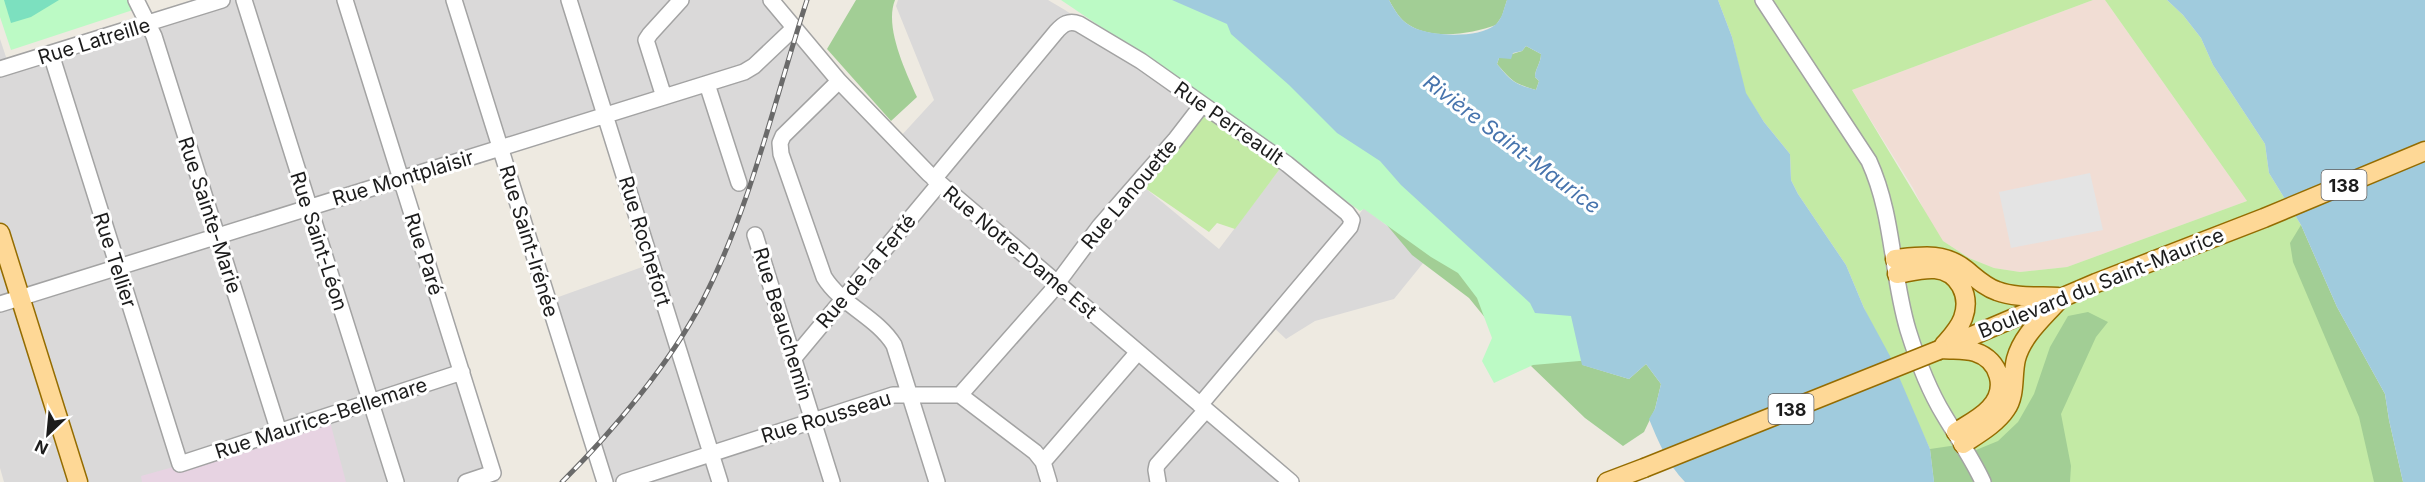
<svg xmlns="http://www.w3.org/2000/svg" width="2425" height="482" font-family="Inter,sans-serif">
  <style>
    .residential { fill: #dad9d9 }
    .industrial { fill: #e7d3e2 }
    .military { fill: #f1ddd4 }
    .grass { fill: #c3eaa5 }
    .forest { fill: #a2ce95 }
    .park { fill: #bcfac5 }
    .pitch { fill: #7ce0bf }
    .parking { fill: #e4e4e4 }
    .water { fill: #a0cbdd; fill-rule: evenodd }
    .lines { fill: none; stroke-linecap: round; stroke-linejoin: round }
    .minor-casing { stroke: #a3a3a3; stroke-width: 18 }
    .major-casing { stroke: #946c00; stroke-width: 21 }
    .minor { stroke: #fff; stroke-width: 15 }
    .major { stroke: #fed896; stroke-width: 18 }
    .rail-casing { stroke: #6a6a6a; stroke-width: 5 }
    .rail { stroke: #fff; stroke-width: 3; stroke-dasharray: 9; stroke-linecap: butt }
    .major-bridge-casing { stroke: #946c00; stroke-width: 21; stroke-linecap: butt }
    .major-bridge { stroke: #fed896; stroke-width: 18 }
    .labels { text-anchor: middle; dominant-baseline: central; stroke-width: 6; stroke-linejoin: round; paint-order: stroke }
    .shield { fill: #fff; stroke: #606060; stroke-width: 1.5 }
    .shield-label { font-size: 18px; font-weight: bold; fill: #1c1c1c }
    .street-label { font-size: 20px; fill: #1c1c1c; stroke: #fff }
    .water-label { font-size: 21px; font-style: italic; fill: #4774ad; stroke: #fff }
  </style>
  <rect width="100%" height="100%" fill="#eeeae1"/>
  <path class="residential" d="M221,0H771L839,81L929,174L1135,349L943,180L900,137L934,100L896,6L898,0H1048L1065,10L1197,99L1133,178L1219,249L1282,166L1350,214L1196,402L1291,482H608L550,300L659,261L612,114L405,180L498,482H340L321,416L185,461L161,482H4L0,468V39L10,69Z
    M1364,208L1428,257L1394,299L1315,321L1286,339L1271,325Z"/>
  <path class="industrial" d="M329,418L346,482H142L141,476L281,437Z"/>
  <path class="military" d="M2093,0H2105L2247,201L2067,267L2020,272L1994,268L1969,258L1943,241L1934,230L1913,188L1852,90Z"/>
  <path class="grass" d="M1718,0H2093L1852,90L1943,241L1969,258L1994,268L2020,272L2067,267L2247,201L2105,0H2167L2183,15L2201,38L2213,65L2265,144L2269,173L2301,225L2403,482H1934L1930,449L1864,308L1846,265L1798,194L1791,180L1790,154L1764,122L1745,93L1732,37Z
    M1206,106L1282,166L1235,229L1217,223L1209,232L1142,186Z"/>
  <path class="forest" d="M856,0H895C884,27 906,72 917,97L891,121L827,49Z
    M1389,0H1507L1502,16L1496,25C1472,34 1432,40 1409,25C1400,20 1394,9 1389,0Z
    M1526,46L1541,54C1541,63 1535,69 1535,77L1539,81L1536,90C1513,83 1512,81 1497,64L1499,58L1522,51Z
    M1365,199L1571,316L1583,365L1629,379L1646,364L1661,384L1655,409L1644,432L1623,446L1585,418L1500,336L1469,298L1412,255Z
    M2301,225L2337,307L2385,394L2389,420L2403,482H2374L2359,417L2293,262L2290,243Z
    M2088,312L2108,322L2096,337L2061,414L2071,466L2070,482H1934L1930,449L1964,444L1976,450L1998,441L2018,422L2034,394L2050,347L2068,316Z"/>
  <path class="park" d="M0,0H137L139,8L11,50L0,17Z
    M1061,0H1181L1228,19L1583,315L1591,360L1533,365L1494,383L1482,361L1492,338L1477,298L1458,273L1431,257L1364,209L1360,211L1206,98Z"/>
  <path class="pitch" d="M4,0H59L31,17L11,23Z"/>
  <path class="parking" d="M2090,173L2103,230L2011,248L1999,192Z"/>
  <path class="water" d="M1172,0H1389C1394,9 1400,20 1409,25C1427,37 1478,39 1495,25C1502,20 1504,8 1507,0H1718L1732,37L1746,93L1764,122L1790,154L1791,180L1798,194L1846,265L1864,308L1890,356L1930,449L1934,482H1685C1668,465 1658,441 1649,419L1655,409L1661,384L1646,364L1629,379L1582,365L1571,316L1535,313L1530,303L1401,185L1380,161L1337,133L1289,85L1231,34L1227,24ZM1526,46L1541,54C1541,63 1535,69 1535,77L1539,81L1536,90C1514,84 1511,81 1497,64L1499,58L1511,59L1513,53L1522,51Z
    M2167,0H2425V482H2403L2389,420L2385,394L2337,307L2301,225L2269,173L2265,144L2213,65L2201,38L2183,15Z"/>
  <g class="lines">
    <g class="minor-casing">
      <path id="minor" d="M136,0L154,36L279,432
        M244,0L396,482
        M345,0L493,473L466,482
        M454,0L605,482
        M569,0L720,482
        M771,0L839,81L929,174L1291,482
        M1763,0L1869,161C1894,216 1891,273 1908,330C1917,359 1928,389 1944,415C1957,437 1972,458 1983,482
        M51,54L180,464L462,372
        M0,69L222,0
        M839,81L783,136L780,143L781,154L824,277C841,305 877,317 894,345L937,482
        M707,84L739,183
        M664,97L646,40L650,34L681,0
        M934,179L1056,32C1063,24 1069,20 1079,24L1141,61L1287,164L1347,213L1352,220L1350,227L1200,405
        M755,235L832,482
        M0,304L744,72L754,66L793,29
        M794,358L939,184
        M960,395L1035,452L1043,462
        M624,482L893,395H960L1050,293L1099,227L1175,140L1202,105
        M1049,482L1043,462L1138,352
        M1158,482L1156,470L1157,465L1206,410"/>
    </g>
    <g class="major-casing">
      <path id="major" d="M0,233L78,482
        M1895,259C1922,256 1944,252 1966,270C1976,278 1985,287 1997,291C2015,298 2039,296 2058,297
        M1897,274C1909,272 1922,268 1935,269C1959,271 1971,296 1963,318C1959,329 1951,337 1944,345
        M1943,349C1953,350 1965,349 1975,352C2000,360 2008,389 1990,408C1981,418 1967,425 1956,432
        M1939,350L2096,283L2264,218L2425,151
        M1963,444C1978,434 1996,424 2006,409C2016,395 2012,375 2016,359C2022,336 2042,319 2057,302
        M1607,482L1644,468"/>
    </g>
    <use href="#minor" class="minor"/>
    <use href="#major" class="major"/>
    <g class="rail-casing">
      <path id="rail" d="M562,482C612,432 669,365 702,302C751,207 774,101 807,0"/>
    </g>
    <use href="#rail" class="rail"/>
    <g class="major-bridge-casing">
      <path id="major-bridge" d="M1644,468L1939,350"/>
    </g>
    <use href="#major-bridge" class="major-bridge"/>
  </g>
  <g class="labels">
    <g class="shield">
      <rect x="2321.5" y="170" width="45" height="30" rx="4.5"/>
      <rect x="1768.5" y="394" width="45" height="30" rx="4.5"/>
    </g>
    <g class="shield-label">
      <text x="2344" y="185">138</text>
      <text x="1791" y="409">138</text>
    </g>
    <g class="street-label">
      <text transform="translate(94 41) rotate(-17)">Rue Latreille</text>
      <text transform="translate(1229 123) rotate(35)">Rue Perreault</text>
      <text transform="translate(403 178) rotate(-17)">Rue Montplaisir</text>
      <text transform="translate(1129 194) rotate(-50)">Rue Lanouette</text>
      <text transform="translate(210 215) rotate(72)">Rue Sainte-Marie</text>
      <text transform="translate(319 241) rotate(72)">Rue Saint-Léon</text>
      <text transform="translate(529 241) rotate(73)">Rue Saint-Irénée</text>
      <text transform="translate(645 241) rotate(73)">Rue Rochefort</text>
      <text transform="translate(1020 252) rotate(40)">Rue Notre-Dame Est</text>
      <text transform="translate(424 254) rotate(72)">Rue Paré</text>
      <text transform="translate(115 260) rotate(72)">Rue Tellier</text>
      <text transform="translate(866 271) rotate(-50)">Rue de la Ferté</text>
      <text transform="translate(2101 283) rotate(-22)">Boulevard du Saint-Maurice</text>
      <text transform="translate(783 324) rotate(73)">Rue Beauchemin</text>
      <text transform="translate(826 417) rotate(-17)">Rue Rousseau</text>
      <text transform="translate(321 418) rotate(-18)">Rue Maurice-Bellemare</text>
    </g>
    <g class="water-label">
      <text transform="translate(1512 144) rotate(37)">Rivière Saint-Maurice</text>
    </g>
  </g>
  <g transform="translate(48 434) rotate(206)" stroke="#ffffff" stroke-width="4.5" paint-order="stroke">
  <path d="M0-4.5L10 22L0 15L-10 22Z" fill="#1c1c1c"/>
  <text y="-9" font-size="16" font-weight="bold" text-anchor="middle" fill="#1c1c1c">N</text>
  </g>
</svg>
